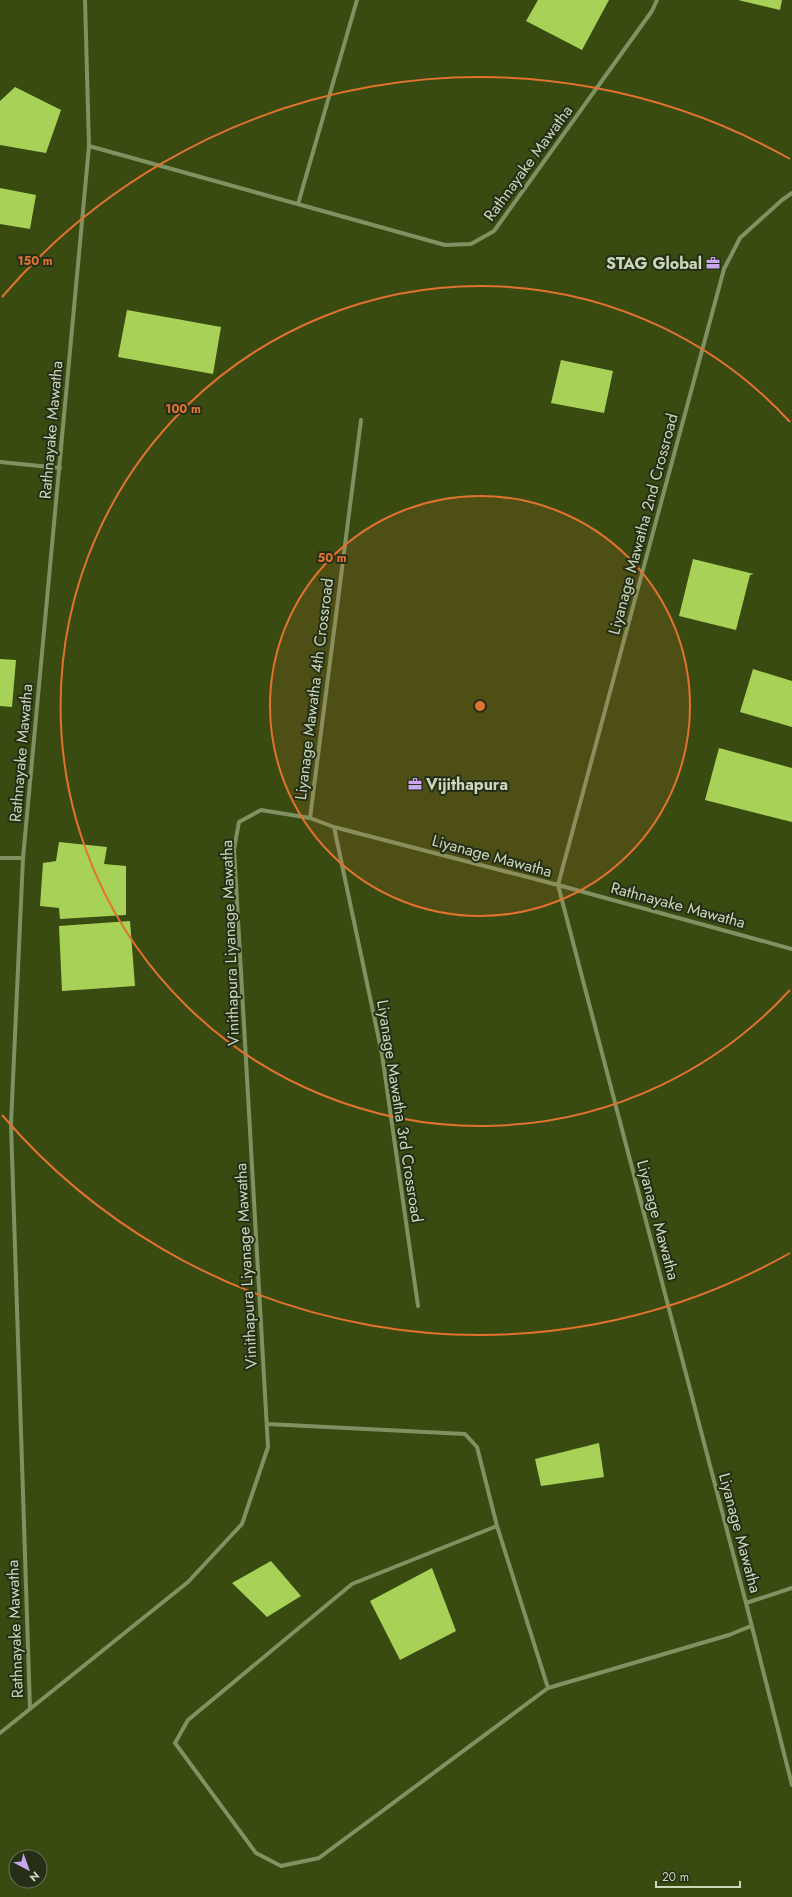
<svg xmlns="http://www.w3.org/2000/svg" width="792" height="1897" font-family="Jost,sans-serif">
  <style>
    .building { fill: #a7d257 }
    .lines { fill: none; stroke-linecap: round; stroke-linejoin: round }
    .minor { stroke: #7f9262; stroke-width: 4 }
    .ring { fill: none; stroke: #e2722f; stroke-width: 2 }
    .labels { text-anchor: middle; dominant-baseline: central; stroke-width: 4; stroke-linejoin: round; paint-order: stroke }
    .street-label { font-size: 16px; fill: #cbd7b9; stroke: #252e16 }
    .poi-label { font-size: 16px; font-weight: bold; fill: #cbd7b9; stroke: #252e16; text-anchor: end }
    .centre { fill: #e2722f; stroke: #252e16; stroke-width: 2 }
    .ring-label { font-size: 12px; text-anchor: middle; font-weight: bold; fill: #e2722f; stroke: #252e16; stroke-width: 4; stroke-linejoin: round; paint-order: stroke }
  </style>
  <rect width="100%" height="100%" fill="#394b11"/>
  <path class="building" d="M538,0H609L582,50L526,21Z
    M738,0H782L780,10Z
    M15,87L61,110L46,153L0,145V101Z
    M0,188L36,195L30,229L0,224Z
    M127,310L221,327L213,374L118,357Z
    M561,360L613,371L604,413L551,403Z
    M693,559L754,574L750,575L736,630L679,616Z
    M0,659L16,660L12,707L0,706Z
    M753,669L792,681V727L740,712Z
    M719,748L792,768V822L705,800Z
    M59,842L107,847L104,864L126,866V915L60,919L59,908L40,906L43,863L56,861Z
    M130,921L135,986L62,991L59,926Z
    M599,1443L604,1477L541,1486L535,1459Z
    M271,1561L301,1596L267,1617L232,1583Z
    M432,1568L456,1631L400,1660L370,1601Z"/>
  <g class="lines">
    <path class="minor" d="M89,146L445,245L471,244L494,231L652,11L657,0
      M792,193L782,200L740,238L724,269L558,885L746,1603L792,1785
      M298,204L357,0
      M0,462L60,468
      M310,818L361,420
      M334,827L382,1054L418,1306
      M0,858H23
      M267,1424L465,1434L477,1447L497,1526L548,1688
      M497,1526L352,1584L188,1720L175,1743L256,1853L281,1866L319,1858L548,1688L729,1635L751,1626
      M746,1603L792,1588
      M30,1709L11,1124L23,858L89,146L85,0
      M0,1733L188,1582L242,1524L268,1447L234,849L239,822L261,810L310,818L334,827L558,885L792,949"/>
  </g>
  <circle cx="480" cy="706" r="210" fill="#e2722f" fill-opacity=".12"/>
  <g class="ring">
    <circle cx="480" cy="706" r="210"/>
    <path d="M790 990A420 420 0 1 1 790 422"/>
    <path d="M790 1253A629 629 0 0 1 2 1115M2 297A629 629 0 0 1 790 159"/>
  </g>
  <defs>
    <g id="office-bare" transform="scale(1.08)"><path d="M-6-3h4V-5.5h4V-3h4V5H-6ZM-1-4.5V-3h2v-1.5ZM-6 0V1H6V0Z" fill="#c8a5ef" stroke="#252e16" stroke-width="2.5" paint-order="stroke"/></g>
  </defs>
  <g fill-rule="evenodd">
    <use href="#office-bare" x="713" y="263"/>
    <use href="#office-bare" x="415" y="784"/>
  </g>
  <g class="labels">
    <g class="street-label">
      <text transform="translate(528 163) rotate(-54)">Rathnayake Mawatha</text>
      <text transform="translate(51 430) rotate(-85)">Rathnayake Mawatha</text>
      <text transform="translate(643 524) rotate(-75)">Liyanage Mawatha 2nd Crossroad</text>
      <text transform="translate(314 689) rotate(-83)">Liyanage Mawatha 4th Crossroad</text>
      <text transform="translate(21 753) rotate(-85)">Rathnayake Mawatha</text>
      <text transform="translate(492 856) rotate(15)">Liyanage Mawatha</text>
      <text transform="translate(678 905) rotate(15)">Rathnayake Mawatha</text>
      <text transform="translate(230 943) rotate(-92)">Vinithapura Liyanage Mawatha</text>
      <text transform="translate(400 1111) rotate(81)">Liyanage Mawatha 3rd Crossroad</text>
      <text transform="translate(658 1220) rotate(75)">Liyanage Mawatha</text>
      <text transform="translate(246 1266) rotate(-93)">Vinithapura Liyanage Mawatha</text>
      <text transform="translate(740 1533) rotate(75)">Liyanage Mawatha</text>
      <text transform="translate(15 1629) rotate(-92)">Rathnayake Mawatha</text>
    </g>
    <g class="poi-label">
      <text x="702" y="263">STAG Global</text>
      <text x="426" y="784" text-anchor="start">Vijithapura</text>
    </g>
  </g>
  <circle cx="480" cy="706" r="6" class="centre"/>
  <g class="ring-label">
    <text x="35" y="265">150 m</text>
    <text x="183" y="413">100 m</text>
    <text x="332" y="562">50 m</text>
  </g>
  <g transform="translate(28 1869) rotate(139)"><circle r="19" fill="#252e16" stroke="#677257"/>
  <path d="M0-3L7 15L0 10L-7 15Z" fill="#c8a5ef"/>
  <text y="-6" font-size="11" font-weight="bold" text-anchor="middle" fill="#cbd7b9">N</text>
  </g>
  <path d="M656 1881v6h84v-6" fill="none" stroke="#cbd7b9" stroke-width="2"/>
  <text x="662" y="1881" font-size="12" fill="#cbd7b9" stroke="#252e16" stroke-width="3" paint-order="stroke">20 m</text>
</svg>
